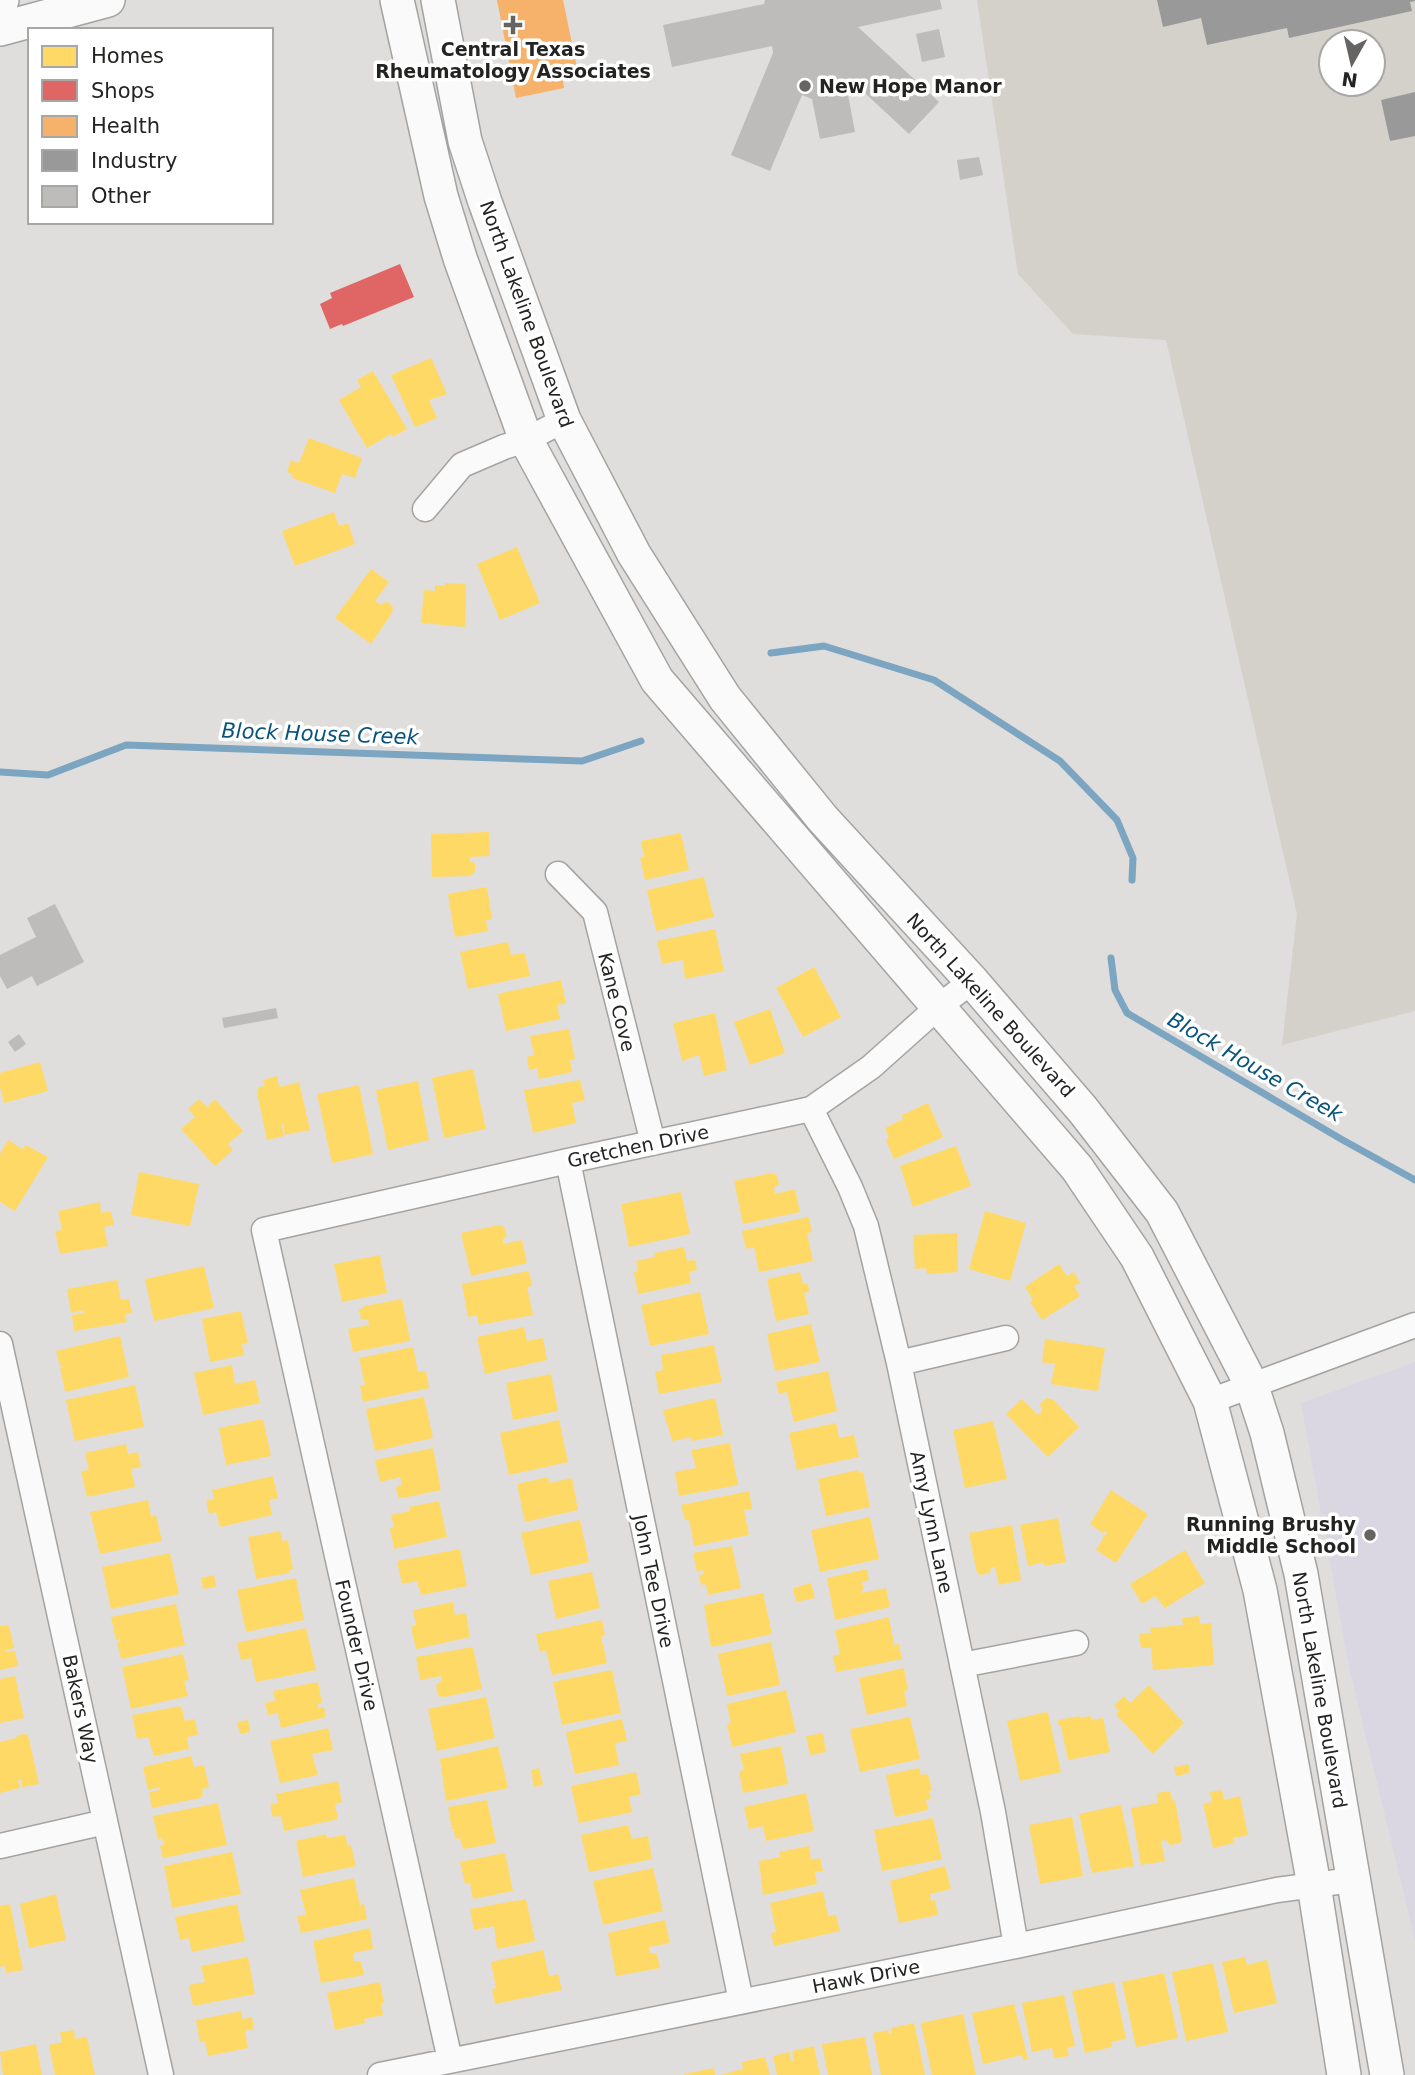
<svg xmlns="http://www.w3.org/2000/svg" width="1415" height="2075" font-family="'DejaVu Sans',sans-serif">
  <style>
    .built { fill: #d3d1ca; fill-rule: evenodd }
    .education { fill: #dbd7e2 }
    .homes { fill: #ffd966 }
    .shops { fill: #e06666 }
    .health { fill: #f6b26b }
    .industry { fill: #999 }
    .lines { fill: none; stroke-linecap: round; stroke-linejoin: round }
    .stream { stroke: #7ca5c1; stroke-width: 7 }
    .building { fill: #bdbcbb }
    .minor-casing { stroke: #a4a3a2; stroke-width: 27 }
    .secondary-casing { stroke: #a4a3a2; stroke-width: 36 }
    .minor { stroke: #fafafa; stroke-width: 24 }
    .secondary { stroke: #fafafa; stroke-width: 33 }
    .poi-dot { fill: #656462; stroke: #fff; stroke-width: 2.5 }
    .labels { text-anchor: middle; dominant-baseline: central; stroke-width: 7; stroke-linejoin: round; paint-order: stroke }
    .poi-label { font-size: 19px; font-weight: bold; fill: #232321; stroke: #fff }
    .street-label { font-size: 19px; fill: #232321; stroke: #fff }
    .water-label { font-size: 21px; font-style: italic; fill: #08537c; stroke: #fff }
  </style>
  <rect width="100%" height="100%" fill="#dfdedc"/>
  <path class="built" d="M977,0H1415V1011L1282,1045L1297,914L1166,340L1073,334L1018,274ZM1331,42H1373V84H1331Z"/>
  <path class="education" d="M1415,1362V1940L1349,1667L1301,1403Z"/>
  <path class="homes" d="M431,358L447,394L429,400L437,418L415,427L391,375Z
    M373,371L407,429L393,437L391,434L367,448L339,400L361,387L357,380Z
    M309,438L362,458L355,478L342,474L335,493L292,478L293,475L287,472L291,460L299,463Z
    M334,512L339,526L348,523L355,544L295,566L282,531Z
    M517,547L540,603L500,620L477,564Z
    M371,569L389,582L375,601L381,605L387,601L393,607L392,613L371,644L335,618Z
    M445,583L466,584L465,627L421,623L424,590L435,591V585L445,586Z
    M489,832L490,856L470,857L469,861L475,863V872L470,876L432,877L431,834Z
    M681,833L689,870L645,880L640,858L644,857L641,841Z
    M704,877L714,917L656,931L647,890Z
    M487,887L492,919L486,920L488,931L455,937L448,894Z
    M715,929L724,971L685,979L683,960L662,964L657,941Z
    M508,942L511,955L525,953L530,976L468,989L460,952Z
    M814,967L841,1017L803,1037L776,988Z
    M561,980L566,1003L557,1005L560,1019L506,1031L498,994Z
    M770,1009L785,1053L750,1065L734,1022Z
    M715,1013L727,1070L704,1076L699,1055L682,1061L673,1023Z
    M569,1029L575,1059L570,1060L572,1072L539,1079L537,1068L529,1070L527,1057L534,1055L530,1036Z
    M40,1062L48,1091L4,1103L0,1087V1073Z
    M473,1069L486,1129L444,1138L432,1078Z
    M277,1076L279,1087L299,1082L310,1130L285,1135L283,1124H281L284,1136L267,1140L257,1092L259,1087L265,1086L263,1080Z
    M580,1080L585,1100L572,1103L576,1123L533,1133L524,1090Z
    M418,1081L429,1140L388,1150L376,1090Z
    M359,1085L373,1154L332,1163L317,1094Z
    M199,1099L207,1107L215,1099L243,1131L228,1144L233,1150L215,1166L181,1129L195,1117L188,1109Z
    M928,1103L943,1137L894,1159L886,1140L889,1138L885,1128L903,1119L902,1115Z
    M8,1140L23,1149L26,1145L48,1157L15,1211L0,1202V1154Z
    M956,1146L971,1186L913,1207L900,1166Z
    M139,1172L199,1184L190,1226L131,1215Z
    M771,1173L777,1175L779,1184L774,1188L775,1194L795,1189L800,1212L743,1224L734,1181Z
    M681,1192L690,1234L629,1247L621,1204Z
    M100,1202L101,1213L111,1211L114,1225L104,1227L108,1246L60,1254L55,1231L62,1230L58,1211Z
    M985,1211L1026,1223L1010,1281L969,1269Z
    M809,1217L812,1232L807,1233L813,1261L759,1272L754,1247L746,1249L742,1231Z
    M499,1225L504,1227L507,1236L503,1239V1244L522,1240L527,1263L471,1276L461,1233Z
    M957,1233L958,1272L927,1274L926,1268L915,1269L913,1235Z
    M684,1247L687,1261L695,1260L697,1270L689,1272L691,1283L638,1294L634,1272L638,1271L636,1261L655,1257L654,1253Z
    M380,1255L387,1293L342,1302L334,1264Z
    M1059,1264L1067,1276L1074,1272L1080,1283L1074,1286L1080,1296L1042,1320L1030,1302L1033,1300L1025,1287Z
    M204,1266L214,1308L154,1321L145,1279Z
    M529,1271L532,1286L527,1287L533,1315L479,1325L477,1315L468,1317L462,1284Z
    M800,1272L803,1284L808,1283L809,1292L804,1293L809,1314L776,1321L767,1279Z
    M117,1280L121,1300L129,1299L132,1313L125,1314L127,1322L74,1331L72,1315L84,1313V1310L71,1313L67,1289Z
    M700,1292L709,1334L650,1346L641,1305Z
    M402,1299L410,1341L353,1352L348,1329L369,1325L368,1320L361,1319L359,1310L365,1306Z
    M241,1311L248,1343L242,1344L244,1355L210,1362L202,1319Z
    M811,1324L820,1362L775,1371L767,1334Z
    M524,1327L527,1341L543,1338L547,1360L485,1374L477,1337Z
    M120,1336L129,1377L65,1392L60,1368L64,1367L60,1366L56,1351Z
    M1045,1339L1105,1348L1098,1391L1051,1384L1055,1364L1042,1362Z
    M714,1345L722,1382L659,1394L655,1372L663,1370L661,1355Z
    M413,1347L418,1372L426,1371L429,1388L363,1402L360,1386L365,1385L359,1358Z
    M232,1365L235,1384L255,1380L260,1403L203,1415L194,1373Z
    M828,1371L837,1411L794,1422L787,1392L779,1394L776,1382Z
    M551,1374L558,1411L513,1420L506,1383Z
    M135,1385L144,1427L75,1441L66,1400Z
    M424,1397L433,1438L375,1451L366,1409Z
    M715,1398L723,1435L692,1441L691,1437L672,1441L663,1410Z
    M1047,1398L1054,1400L1079,1427L1048,1457L1006,1414L1022,1399L1038,1415L1042,1411L1040,1404Z
    M263,1419L271,1456L226,1465L219,1428Z
    M559,1420L568,1462L509,1475L500,1433Z
    M993,1421L1007,1479L965,1488L953,1430Z
    M836,1423L839,1438L854,1435L859,1457L797,1470L789,1433Z
    M730,1443L738,1485L679,1496L675,1472L696,1468L691,1450Z
    M126,1444L128,1454L138,1452L141,1467L131,1469L135,1487L87,1497L81,1471L89,1470L85,1453Z
    M433,1448L441,1490L403,1498L398,1497L396,1487L402,1484L400,1477L380,1482L375,1460Z
    M858,1470L859,1473L863,1472L870,1507L826,1516L818,1479Z
    M273,1476L278,1498L269,1500L272,1515L220,1527L216,1512L209,1514L206,1501L214,1499L212,1490Z
    M548,1477L549,1483L572,1478L578,1510L525,1522L517,1484Z
    M1111,1490L1148,1514L1116,1563L1096,1550L1107,1532L1104,1531L1103,1533L1090,1524Z
    M749,1491L752,1509L744,1510L749,1535L694,1546L689,1519L685,1520L681,1505Z
    M148,1500L151,1516L156,1515L162,1541L100,1554L90,1512Z
    M439,1501L447,1537L394,1549L390,1528L394,1527L391,1515L410,1511L409,1507Z
    M870,1517L879,1559L820,1572L811,1530Z
    M1058,1518L1066,1562L1044,1566V1562L1028,1566L1020,1525Z
    M580,1520L589,1562L531,1575L521,1533Z
    M1012,1525L1021,1580L999,1585L995,1567H991L990,1573L980,1575L976,1570L969,1533Z
    M280,1531L282,1541L288,1540L293,1569L289,1570V1573L256,1579L248,1537Z
    M732,1546L741,1588L708,1595L706,1584L701,1585L699,1575L704,1574L703,1570L697,1572L693,1553Z
    M460,1549L467,1586L421,1595L417,1581L402,1584L397,1561Z
    M1185,1550L1205,1583L1165,1608L1155,1596L1142,1604L1130,1584Z
    M170,1553L179,1594L111,1609L102,1567Z
    M867,1569L869,1580L862,1582L864,1590L861,1591L862,1593L886,1588L890,1607L835,1620L827,1578Z
    M592,1572L600,1608L556,1619L548,1581Z
    M214,1575L216,1587L203,1589L201,1578Z
    M296,1578L304,1620L246,1632L237,1590Z
    M811,1583L815,1598L796,1602L793,1588Z
    M763,1593L772,1634L711,1647L704,1605Z
    M453,1602L455,1615L466,1613L470,1637L416,1649L411,1627L416,1625L413,1610Z
    M176,1604L185,1645L121,1659L117,1642H120V1639L116,1640L111,1617Z
    M1199,1616L1200,1624L1211,1623L1214,1665L1153,1670L1151,1648H1141L1139,1634L1151,1633L1150,1628L1183,1625L1182,1618Z
    M889,1617L894,1645L899,1644L902,1659L836,1672L833,1656L840,1654L835,1630Z
    M602,1620L605,1635L601,1636L607,1663L552,1675L546,1650L540,1652L536,1634Z
    M9,1625L14,1648L6,1650L7,1652L15,1651L18,1666L0,1670V1626Z
    M306,1628L316,1670L256,1682L251,1658L241,1660L237,1643Z
    M771,1642L780,1685L727,1696L718,1654Z
    M473,1647L482,1689L444,1697L438,1696L436,1685L442,1681L441,1676L420,1680L416,1657Z
    M183,1654L189,1680L184,1681L188,1696L131,1709L122,1667Z
    M904,1668L908,1690L904,1691L907,1706L867,1715L859,1678Z
    M612,1670L621,1713L562,1725L553,1682Z
    M15,1676L24,1718L0,1723V1679Z
    M318,1682L322,1703L318,1704V1708L324,1707L326,1717L281,1728L278,1713L268,1715L265,1703L275,1701L273,1691Z
    M1149,1685L1184,1723L1153,1754L1116,1714L1119,1711L1114,1705L1124,1696L1130,1703Z
    M786,1690L796,1732L732,1747L727,1724L731,1723L727,1704Z
    M486,1697L495,1738L437,1751L428,1709Z
    M181,1706L185,1721L195,1719L198,1735L187,1737L189,1749L154,1756L148,1737L137,1739L132,1715Z
    M1046,1712L1048,1713L1061,1772L1020,1781L1007,1721Z
    M1080,1716V1718L1091,1716V1720L1103,1718L1110,1752L1068,1760L1061,1726L1059,1727L1058,1720Z
    M910,1717L920,1759L860,1772L850,1729Z
    M622,1719L627,1741L615,1743L619,1765L575,1774L566,1732Z
    M248,1720L250,1732L240,1734L237,1722Z
    M328,1728L333,1750L312,1754L318,1775L280,1783L270,1741Z
    M823,1733L826,1752L810,1755L806,1736Z
    M24,1734L28,1735L39,1784L22,1787L21,1780H18L20,1788L0,1793V1742L16,1738L18,1735Z
    M498,1746L508,1788L446,1801L440,1759Z
    M781,1746L788,1784L743,1793L739,1771L744,1770L740,1754Z
    M191,1756L194,1767L204,1765L209,1787L202,1789L203,1794L200,1798L152,1808L149,1792L160,1790V1787L148,1790L143,1767Z
    M1188,1764L1190,1773L1176,1776L1174,1767Z
    M539,1768L543,1785L534,1787L531,1770Z
    M919,1768L921,1775L928,1774L932,1790L929,1791L931,1799L926,1800L928,1810L895,1817L886,1775Z
    M636,1772L641,1794L629,1797L632,1812L579,1823L571,1786Z
    M338,1781L342,1802L335,1804L338,1819L284,1831L281,1816L273,1817L270,1805L278,1803L276,1794Z
    M1222,1790L1224,1800L1240,1796L1248,1835L1233,1838L1234,1843L1213,1848L1203,1804L1212,1802L1210,1792Z
    M1170,1791L1172,1801L1175,1800L1182,1839L1180,1843L1170,1845L1166,1840L1161,1841L1165,1861L1141,1865L1131,1808L1158,1803L1157,1793Z
    M806,1793L814,1831L766,1841L763,1826L749,1829L744,1807Z
    M487,1800L496,1843L463,1849L460,1838L455,1839L454,1830L458,1829H452L448,1807Z
    M218,1803L227,1845L163,1858L160,1846L164,1845L162,1838L158,1839L153,1816Z
    M1121,1805L1134,1866L1092,1873L1079,1814Z
    M1072,1817L1083,1876L1040,1884L1029,1825Z
    M933,1818L942,1859L882,1871L874,1830Z
    M628,1825L632,1839L648,1836L652,1859L589,1872L581,1835Z
    M326,1834L327,1838L345,1835L348,1846L351,1845L356,1866L303,1877L296,1841Z
    M809,1846L811,1860L820,1858L823,1871L815,1872L817,1884L763,1895L759,1861L780,1857L779,1852Z
    M232,1852L241,1894L172,1908L164,1866Z
    M505,1853L513,1891L473,1899L470,1883L465,1884L460,1862Z
    M945,1866L951,1889L930,1894L931,1901L935,1900L938,1915L899,1923L890,1881Z
    M653,1868L663,1911L603,1925L593,1881Z
    M354,1878L360,1905L364,1904L367,1919L301,1933L297,1916L306,1915L300,1890Z
    M823,1891L828,1916L836,1915L840,1931L774,1946L771,1933L776,1932L770,1903Z
    M56,1894L66,1940L29,1948L20,1904Z
    M526,1899L535,1941L497,1949L494,1926L474,1930L470,1909Z
    M10,1904L23,1970L6,1973L5,1966L0,1967V1906Z
    M237,1904L245,1941L192,1952L189,1938L180,1940L175,1917Z
    M665,1920L670,1943L649,1947L650,1953L657,1954L660,1968L616,1976L608,1933Z
    M370,1928L373,1949L353,1953L354,1961L361,1962L364,1975L321,1983L313,1941Z
    M543,1950L549,1976L558,1974L562,1990L495,2004L492,1989L496,1988L491,1962Z
    M248,1957L255,1994L193,2006L189,1985L205,1982L201,1966Z
    M1245,1957L1247,1965L1267,1960L1277,2003L1234,2013L1222,1962Z
    M1213,1963L1228,2032L1186,2041L1172,1972Z
    M1164,1973L1178,2038L1136,2047L1122,1982Z
    M380,1982L384,2003H381L383,2015L364,2019L365,2023L335,2030L327,1993Z
    M1114,1982L1126,2039L1111,2042L1112,2047L1085,2053L1072,1991Z
    M1064,1995L1075,2046L1067,2048L1069,2056L1054,2058L1052,2048L1032,2052L1022,2003Z
    M1014,2004L1028,2059L1023,2060L1022,2055L983,2064L972,2013Z
    M241,2011L242,2019L252,2017L254,2029L245,2031L248,2048L208,2056L205,2041L200,2042L196,2020Z
    M963,2014L976,2075H932L921,2023Z
    M914,2023L925,2075H881L873,2033L888,2030L889,2034H892L891,2028Z
    M74,2030L75,2039L87,2037L95,2075H55L49,2045L62,2042L60,2032Z
    M865,2037L872,2075H828L822,2044Z
    M36,2044L42,2075H3L0,2052Z
    M814,2046L820,2075H777L773,2056L789,2052L791,2061H794L792,2051Z
    M765,2057L770,2075H720L743,2069L742,2062Z
    M714,2068L715,2075H684V2074Z"/>
  <path class="shops" d="M400,264L414,297L343,326L342,324L330,329L320,304L332,298L330,293Z"/>
  <path class="health" d="M497,0H563L579,77L563,80L564,88L516,98Z"/>
  <path class="industry" d="M1157,0H1415V1L1410,2L1412,11L1289,38L1287,28L1207,45L1201,18L1163,27Z
    M1415,92V136L1390,141L1381,100Z"/>
  <g class="lines">
    <path class="stream" d="M771,653L824,646L934,680L1060,761L1117,820L1133,858L1132,880
      M0,772L48,775L126,745L582,761L641,741
      M1111,958L1115,990L1127,1013L1341,1139L1415,1180"/>
  </g>
  <path class="building" d="M765,0H940L942,9L858,27L939,102L909,134L853,82L847,89L855,132L820,139L812,99L802,95L770,171L731,155L773,53L772,46L672,67L663,25L764,4Z
    M939,29L945,57L922,62L916,34Z
    M979,157L983,175L960,180L957,160Z
    M55,904L84,962L37,986L32,976L7,989L0,976V955L36,937L27,918Z
    M276,1008L278,1018L224,1028L222,1018Z
    M19,1034L26,1044L15,1052L8,1042Z"/>
  <g class="lines">
    <g class="minor-casing">
      <path id="minor" d="M425,509L462,465L504,447L526,440L564,420
        M558,874L595,912L653,1143
        M811,1109L850,1187L866,1226L899,1363L993,1812L1016,1946
        M568,1161L741,2001
        M0,1344L161,2075
        M899,1363L1006,1338
        M1210,1401L1415,1325
        M962,1665L1076,1643
        M0,1846L105,1822
        M450,2060L264,1230L568,1161L811,1109L871,1067L937,1008L972,981
        M380,2075L1016,1946L1277,1890L1352,1880"/>
    </g>
    <g class="secondary-casing">
      <path id="secondary" d="M397,0L441,196L460,258L526,440L657,680L1077,1168L1137,1257L1210,1401L1260,1590L1314,1885L1344,2075
        M438,0L465,141L485,202L564,420L634,554L725,698L823,819L972,981L1083,1110L1162,1212L1251,1384L1267,1433L1301,1574L1387,2075
        M0,2L2,0
        M0,29L108,0"/>
    </g>
    <use href="#minor" class="minor"/>
    <use href="#secondary" class="secondary"/>
  </g>
  <g class="poi-dot">
    <path d="M509.5 14.5h7v7h7v7h-7v7h-7v-7h-7v-7h7z"/>
    <circle cx="805" cy="86" r="7"/>
    <circle cx="1370" cy="1535" r="7"/>
  </g>
  <g class="labels">
    <g class="poi-label">
      <text x="513" y="49">Central Texas<tspan x="513" dy="22">Rheumatology Associates</tspan></text>
      <text x="819" y="86" text-anchor="start">New Hope Manor</text>
      <text x="1356" y="1524" text-anchor="end">Running Brushy<tspan x="1356" dy="22">Middle School</tspan></text>
    </g>
    <g class="street-label">
      <text transform="translate(527 314) rotate(70)">North Lakeline Boulevard</text>
      <text transform="translate(617 1002) rotate(76)">Kane Cove</text>
      <text transform="translate(991 1005) rotate(48)">North Lakeline Boulevard</text>
      <text transform="translate(638 1146) rotate(-12)">Gretchen Drive</text>
      <text transform="translate(932 1522) rotate(78)">Amy Lynn Lane</text>
      <text transform="translate(654 1581) rotate(78)">John Tee Drive</text>
      <text transform="translate(357 1645) rotate(77)">Founder Drive</text>
      <text transform="translate(1320 1690) rotate(80)">North Lakeline Boulevard</text>
      <text transform="translate(81 1709) rotate(78)">Bakers Way</text>
      <text transform="translate(866 1976) rotate(-11)">Hawk Drive</text>
    </g>
    <g class="water-label">
      <text transform="translate(320 734) rotate(2)">Block House Creek</text>
      <text transform="translate(1255 1067) rotate(30)">Block House Creek</text>
    </g>
  </g>
  <rect x="28" y="28" width="245" height="196" fill="#ffffff" stroke="#a7a7a6" stroke-width="2"/>
  <rect x="42" y="46" width="35" height="21" fill="#ffd966" stroke="#a7a7a6" stroke-width="2"/>
  <text x="91" y="63" font-size="21" fill="#232321">Homes</text>
  <rect x="42" y="80" width="35" height="21" fill="#e06666" stroke="#a7a7a6" stroke-width="2"/>
  <text x="91" y="98" font-size="21" fill="#232321">Shops</text>
  <rect x="42" y="116" width="35" height="21" fill="#f6b26b" stroke="#a7a7a6" stroke-width="2"/>
  <text x="91" y="133" font-size="21" fill="#232321">Health</text>
  <rect x="42" y="150" width="35" height="21" fill="#999999" stroke="#a7a7a6" stroke-width="2"/>
  <text x="91" y="168" font-size="21" fill="#232321">Industry</text>
  <rect x="42" y="186" width="35" height="21" fill="#bdbcbb" stroke="#a7a7a6" stroke-width="2"/>
  <text x="91" y="203" font-size="21" fill="#232321">Other</text>
  <g transform="translate(1352 63) rotate(188)"><circle r="33" fill="#ffffff" stroke="#a7a7a6" stroke-width="2"/>
  <path d="M0-5L12 26L0 18L-12 26Z" fill="#656462"/>
  <text y="-10" font-size="19" font-weight="bold" text-anchor="middle" fill="#232321">N</text>
  </g>
</svg>
